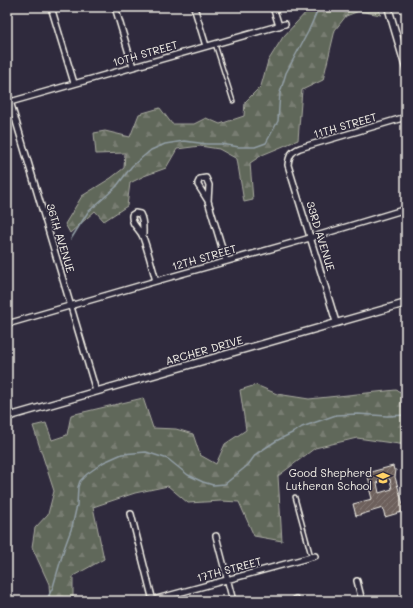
<svg xmlns="http://www.w3.org/2000/svg" width="413" height="608" font-family="Mali,sans-serif">
  <style>
    .forest { fill: url(#forest-firs); stroke: #aaaca1 }
    .lines { fill: none; stroke-linecap: round; stroke-linejoin: round }
    .stream { stroke: #929fa6; stroke-width: 1.5 }
    .building { fill: url(#building-hatch); stroke: #f4f1e8; fill-rule: evenodd }
    .service-casing { stroke: #f4f1e8; stroke-width: 5.5 }
    .minor-casing { stroke: #f4f1e8; stroke-width: 8 }
    .tertiary-casing { stroke: #f4f1e8; stroke-width: 9 }
    .service { stroke: #2f2a3d; stroke-width: 2.5 }
    .minor { stroke: #2f2a3d; stroke-width: 5 }
    .tertiary { stroke: #2f2a3d; stroke-width: 6 }
    .labels { text-anchor: middle; dominant-baseline: central; stroke-width: 3; stroke-linejoin: round; paint-order: stroke }
    .street-label { font-size: 11px; fill: #f4f1e8; stroke: #2f2a3d }
    .poi-label { font-size: 11px; fill: #f4f1e8; stroke: #2f2a3d; text-anchor: end }
  </style>
  <defs>
    <pattern id="forest-firs" width="22" height="20" patternUnits="userSpaceOnUse"><rect width="22" height="20" fill="#61675a"/><path d="M5 1l3.5 6h-7zM16 11l3.5 6h-7z" fill="#787d72"/></pattern>
    <pattern id="building-hatch" width="6" height="6" patternUnits="userSpaceOnUse"><rect width="6" height="6" fill="#6d605c"/><path d="M-1 1l2-2M0 6l6-6M5 7l2-2" fill="none" stroke="#827773"/></pattern>
  </defs>
  <rect width="100%" height="100%" fill="#2f2a3d"/>
  <filter id="ink" filterUnits="userSpaceOnUse"><feTurbulence type="fractalNoise" baseFrequency=".025" numOctaves="2"/><feDisplacementMap in="SourceGraphic" scale="8" xChannelSelector="R" yChannelSelector="G"/><feConvolveMatrix kernelMatrix="1 2 1 2 8 2 1 2 1" color-interpolation-filters="sRGB"/></filter>
  <g filter="url(#ink)">
    <path class="forest" d="M308,7H378L381,15L359,11L346,16L335,30L323,80L302,90L298,140L262,155L250,163L253,200L244,202L237,159L219,149L200,146L177,149L166,168L144,176L130,183L127,206L104,221L95,211L70,233L65,224L82,196L111,178L124,168L125,153L96,154L94,133L105,131L130,137L139,114L160,108L172,124H194L206,118L220,124L244,116L245,102L261,86L268,61L283,37L308,10Z
      M256,385L277,394L309,399L396,390L406,394V445L357,438L315,448L278,476L282,541L254,536L239,502L221,501L188,503L168,486L135,493L93,507L104,559L73,576V601H50L49,584L32,547L35,528L48,514L54,491L33,426L46,423L52,440L67,435L71,415L143,398L153,428L176,429L193,434L200,455L216,464L225,444L246,430L240,390Z"/>
    <g class="lines">
      <path class="stream" d="M71,239L88,212L116,187L132,166L151,150L165,144L184,141L207,144H221L239,147H255L266,143L278,121L280,93L286,73L308,32L319,7
        M46,601L53,587L64,549L72,527L77,505L78,487L80,481L87,474L104,462L122,454L146,452L168,459L188,475L203,482L213,485L225,484L248,465L256,454L276,441L296,431L302,427L336,415L358,414L387,416L406,415"/>
    </g>
    <path class="building" d="M393,466L394,470H396L395,477L405,511L385,517L383,508L356,516L353,504L372,499L368,484H370L367,473ZM390,479L392,489L379,493L377,483Z"/>
    <g class="lines">
      <g class="service-casing">
        <path id="service" d="M215,44L233,101
          M295,497L311,556"/>
      </g>
      <g class="minor-casing">
        <path id="minor" d="M51,7L74,83
          M115,7L133,67
          M194,7L206,46
          M273,7L279,26
          M7,91L96,391
          M10,102L285,24
          M208,201L209,185L206,178L200,179L198,183V185L208,201L226,261
          M143,236C143,228 144,221 140,214L135,213L132,215C131,225 140,229 143,237C148,251 152,266 156,281
          M336,322L288,165C289,155 292,151 300,148L406,117
          M7,324L156,281L303,240L406,209
          M7,404L11,416
          M131,514L153,601
          M216,536L233,601
          M357,581L362,601
          M296,599V601
          M149,601L315,556"/>
      </g>
      <g class="tertiary-casing">
        <path id="tertiary" d="M388,7L406,68
          M7,417L406,303"/>
      </g>
      <use href="#service" class="service"/>
      <use href="#minor" class="minor"/>
      <use href="#tertiary" class="tertiary"/>
    </g>
  </g>
  <defs>
    <g id="school-bare" transform="scale(1.08)"><path d="M0-5L7-2L0 1L-7-2ZM-4 1L0 2.5L4 1V4Q0 6-4 4Z" fill="#ffd166" stroke="#2f2a3d" stroke-width="2.5" paint-order="stroke"/></g>
  </defs>
  <g fill-rule="evenodd">
    <use href="#school-bare" x="383" y="478"/>
  </g>
  <g class="labels">
    <g class="street-label">
      <text transform="translate(145 53) rotate(-16)">10TH STREET</text>
      <text transform="translate(345 125) rotate(-16)">11TH STREET</text>
      <text transform="translate(321 236) rotate(73)">33RD AVENUE</text>
      <text transform="translate(61 238) rotate(73)">36TH AVENUE</text>
      <text transform="translate(204 257) rotate(-16)">12TH STREET</text>
      <text transform="translate(204 350) rotate(-16)">ARCHER DRIVE</text>
      <text transform="translate(229 569) rotate(-15)">17TH STREET</text>
    </g>
    <g class="poi-label">
      <text x="372" y="472">Good Shepherd<tspan x="372" dy="13">Lutheran School</tspan></text>
    </g>
  </g>
  <rect width="413" height="608" fill="none" stroke="#2f2a3d" stroke-width="24"/>
  <rect x="12" y="12" width="389" height="584" fill="none" stroke="#f4f1e8" stroke-width="1.5" filter="url(#ink)"/>
</svg>
